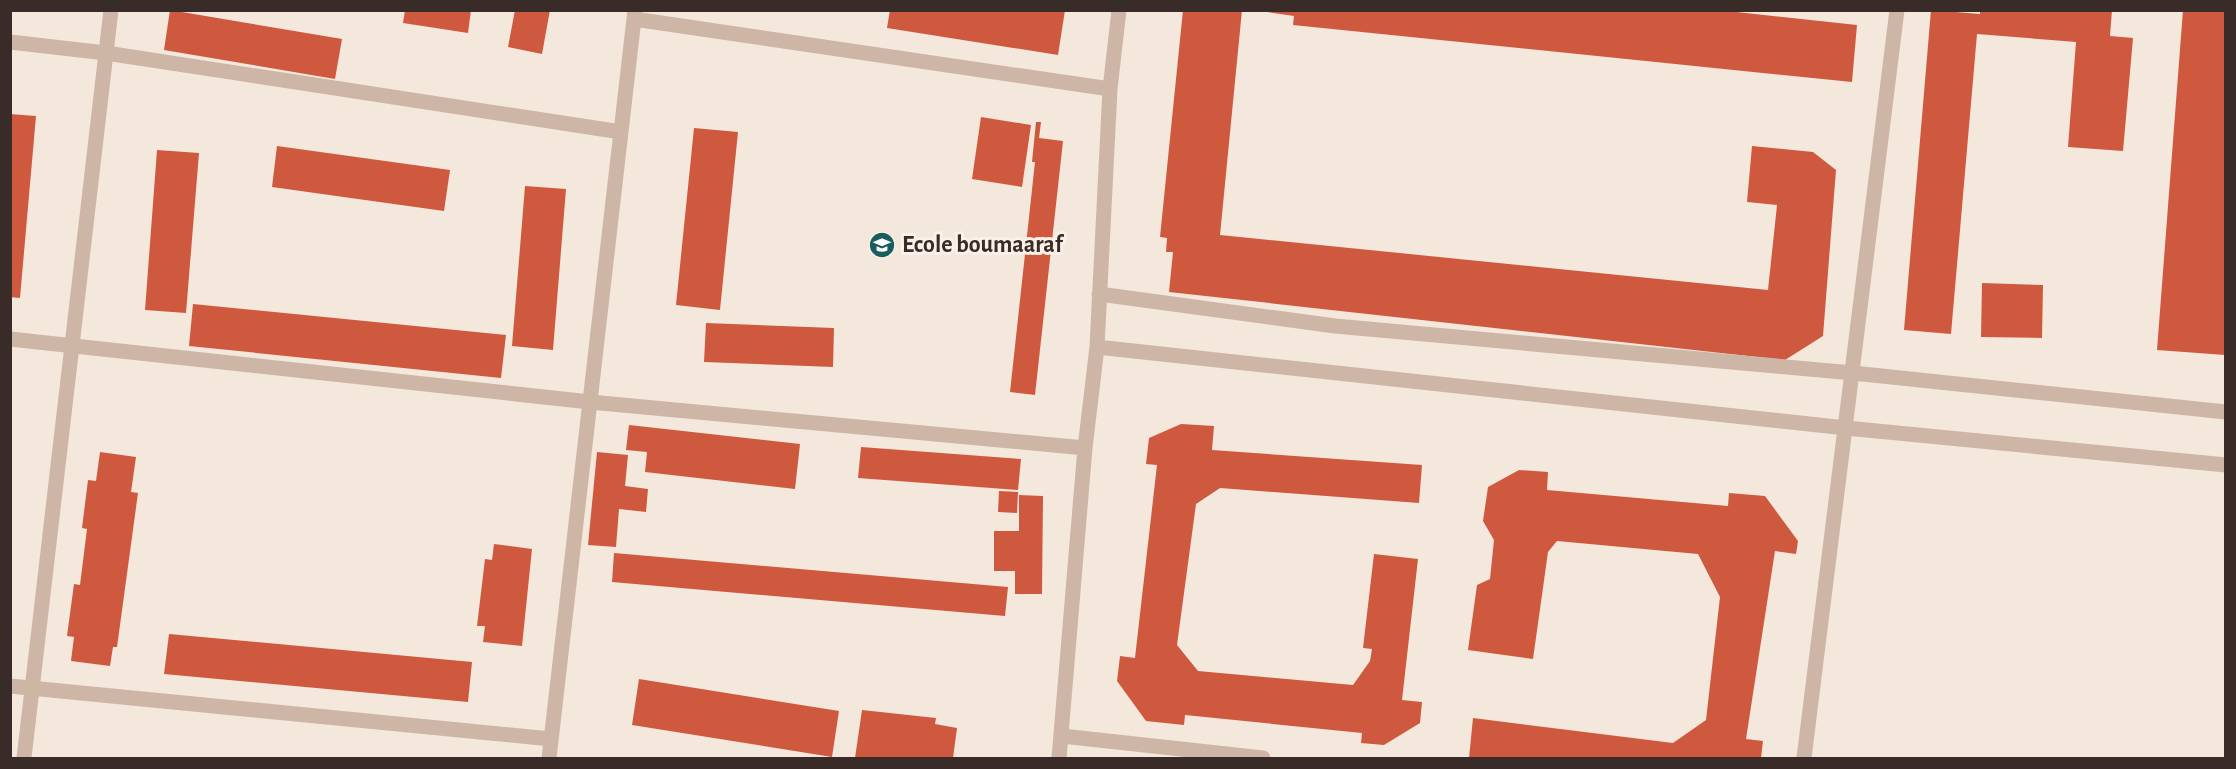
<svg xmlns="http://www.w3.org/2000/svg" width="2236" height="769" font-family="'Alegreya Sans',sans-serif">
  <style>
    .building { fill: #cf593f }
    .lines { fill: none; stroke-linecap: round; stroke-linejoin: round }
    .minor { stroke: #cdb6a6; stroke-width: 15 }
    .labels { text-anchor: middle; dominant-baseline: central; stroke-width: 6; stroke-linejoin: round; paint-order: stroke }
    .poi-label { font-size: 24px; font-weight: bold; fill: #392c28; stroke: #fbf1e9; text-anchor: start }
  </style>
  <rect width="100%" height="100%" fill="#f4e7dc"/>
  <path class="building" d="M170,10L342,39L335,79L164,50Z
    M405,10H471L468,33L403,23Z
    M515,10H550L542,54L508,47Z
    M890,10H1065L1058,55L887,28Z
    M1183,10H1242L1220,235L1768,290L1777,205L1747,202L1752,146L1813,152L1836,170L1823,336L1785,360L1169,292L1173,252H1166L1167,238L1160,237Z
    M1254,10H1718L1857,25L1852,82L1293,25L1294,16Z
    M1931,10L1980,14V10H2112L2110,36L2133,38L2123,151L2068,147L2076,42L1977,34L1951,334L1904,330Z
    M2183,10L2226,11L2225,355L2157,350Z
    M10,114L36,116L20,298L10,297Z
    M981,117L1031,125L1022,187L972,179Z
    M1036,122H1041L1039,138L1063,141L1035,395L1010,392L1035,162H1032Z
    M694,128L738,132L720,310L676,305Z
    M277,146L450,170L444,211L272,187Z
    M157,150L199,153L186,313L145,310Z
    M525,186L566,189L553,350L512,346Z
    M1982,283L2043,285L2042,338L1981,337Z
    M193,304L506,335L501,378L189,346Z
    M706,323L834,328L833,367L704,362Z
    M1181,424L1214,426L1212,450L1422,465L1419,503L1220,488L1196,504L1177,645L1198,671L1353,685L1370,661L1372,649L1363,648L1374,554L1418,559L1402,700L1422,702L1420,723L1384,745L1361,743L1362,733L1185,715L1184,725L1146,721L1117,681L1120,656L1135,658L1157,465L1146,464L1149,438Z
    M629,425L800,444L795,489L645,472L647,452L626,450Z
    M861,447L1021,459L1018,490L858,478Z
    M100,452L136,457L131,492L138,493L117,647H113L110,666L71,661L74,637L67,636L74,584L80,585L87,529L82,528L88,480L96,481Z
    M597,452L628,455L625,486L648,489L646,512L619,509L616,547L588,545Z
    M1519,470L1548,472L1547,490L1728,506L1729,493L1765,496L1798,541L1796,554L1775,551L1746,739L1763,741L1761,758H1469L1473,718L1673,743L1706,720L1720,597L1698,554L1557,541L1548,552L1533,659L1468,650L1477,585L1490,579L1494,540L1483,521L1488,487Z
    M999,491L1018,492L1017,513L998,512Z
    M1019,495L1043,496L1042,594H1015V571H994V531H1019Z
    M494,544L532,549L522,646L483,642L485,626H477L485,559L492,560Z
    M614,553L1008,587L1005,616L612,582Z
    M169,634L472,662L468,702L164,674Z
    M639,679L839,711L832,757L632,725Z
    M862,710L936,718L935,724L957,728L953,758H855Z"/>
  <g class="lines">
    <path class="minor" d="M634,19L1110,89
      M10,42L106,53L621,132
      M1099,294L1335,326L1853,373L2226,412
      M10,339L590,402L1085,448
      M1097,347L1846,428L2226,465
      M10,686L551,739
      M1062,736L1263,758
      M24,758L111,10
      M549,758L635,10
      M1059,758L1085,448L1097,347L1110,89L1119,10
      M1804,758L1897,10"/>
  </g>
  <defs>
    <g id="school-disc" transform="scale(1.35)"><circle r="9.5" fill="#1a5d5e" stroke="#fbf1e9"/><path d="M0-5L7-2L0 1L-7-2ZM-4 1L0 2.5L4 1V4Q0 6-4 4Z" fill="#fff"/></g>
  </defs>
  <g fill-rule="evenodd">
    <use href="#school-disc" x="882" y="245"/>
  </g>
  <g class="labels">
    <g class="poi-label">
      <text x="902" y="245">Ecole boumaaraf</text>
    </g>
  </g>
  <rect width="2236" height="769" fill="none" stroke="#392c28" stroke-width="24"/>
</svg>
